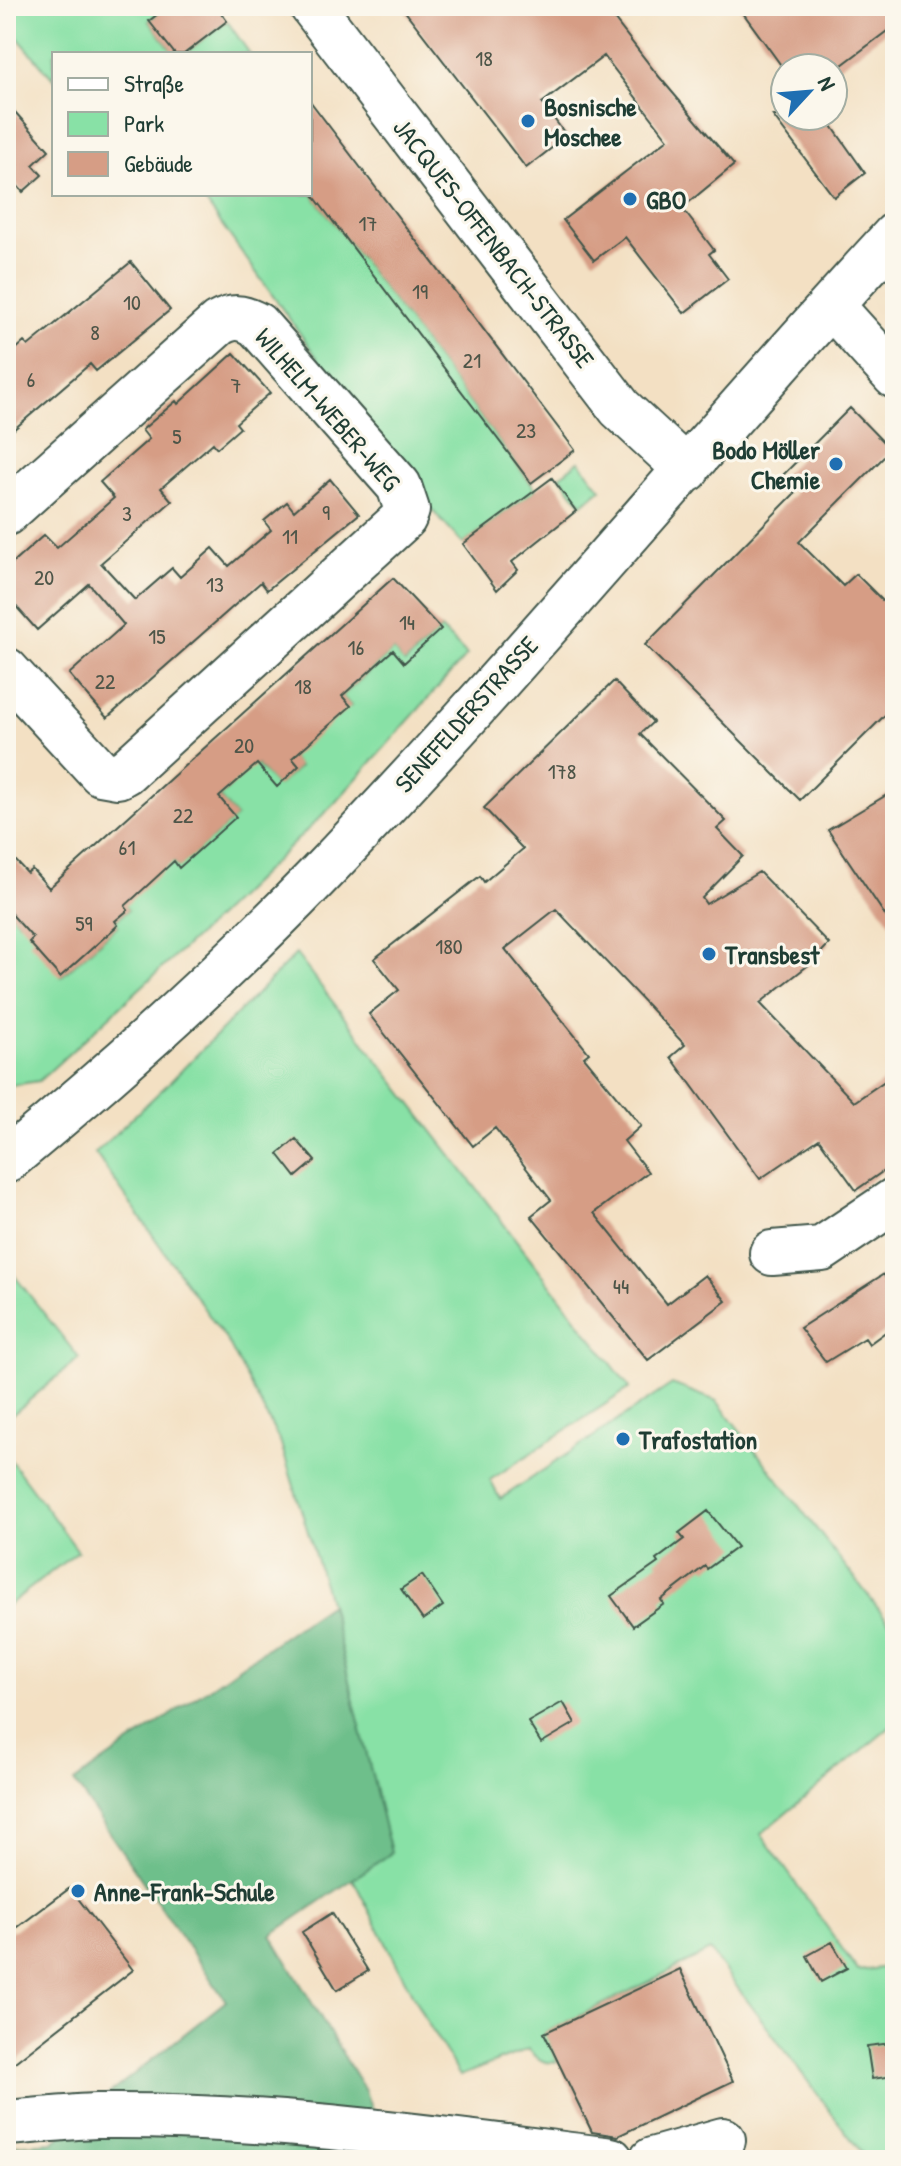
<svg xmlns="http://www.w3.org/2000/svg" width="901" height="2166" font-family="'Patrick Hand',sans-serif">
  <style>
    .green { fill: #88e1a6; stroke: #548f6d; stroke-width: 2 }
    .forest { fill: #6ebf8b; stroke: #467e60; stroke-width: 2 }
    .building { fill: #d69d85 }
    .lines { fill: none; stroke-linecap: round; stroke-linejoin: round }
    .minor-casing { stroke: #3f5549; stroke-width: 48 }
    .minor { stroke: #fff; stroke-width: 44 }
    .poi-dot { fill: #1f6fb2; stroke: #fbf7ec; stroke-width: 3 }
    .labels { text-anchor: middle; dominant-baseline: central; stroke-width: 6; stroke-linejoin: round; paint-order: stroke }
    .number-label { font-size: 22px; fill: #4d5548 }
    .poi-label { font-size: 26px; font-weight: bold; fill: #1f3d34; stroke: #fbf7ec; text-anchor: start }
    .street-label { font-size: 26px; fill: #1f3d34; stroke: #fbf7ec }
  </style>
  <rect width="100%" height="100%" fill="#fbf7ec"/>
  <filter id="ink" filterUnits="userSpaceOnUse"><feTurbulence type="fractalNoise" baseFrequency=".0125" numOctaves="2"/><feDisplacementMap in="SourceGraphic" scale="16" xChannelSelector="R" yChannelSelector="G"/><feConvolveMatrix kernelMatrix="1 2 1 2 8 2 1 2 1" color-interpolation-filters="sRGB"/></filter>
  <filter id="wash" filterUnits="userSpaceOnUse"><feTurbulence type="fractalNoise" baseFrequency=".006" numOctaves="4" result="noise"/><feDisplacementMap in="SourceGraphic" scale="32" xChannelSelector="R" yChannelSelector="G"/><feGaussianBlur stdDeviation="1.8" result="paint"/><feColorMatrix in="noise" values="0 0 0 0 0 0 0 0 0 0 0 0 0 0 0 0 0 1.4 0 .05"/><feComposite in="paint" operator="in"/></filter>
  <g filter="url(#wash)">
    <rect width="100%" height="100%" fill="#f3e0c3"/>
    <path class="green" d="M6,6H162L164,9L149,21L175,54H54V80L6,24Z
      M227,21L250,54H184Z
      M310,191L536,490L463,544L407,483L200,194H310Z
      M579,461L601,489L582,504L560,476Z
      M441,629L467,655L334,804L209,925L39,1081L6,1086V908L19,922L42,901L61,977L118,925L115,921L128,910L114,893L171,859L179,867L236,817L219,797L232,785L248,755L277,786L299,767L269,733L351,706L342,696L393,650L405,663Z
      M296,954L630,1388L490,1480L500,1499L672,1384L717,1401L895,1630V1723L761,1834L858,1971L895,1966V2160H867L710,1951L545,2033L558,2061C545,2066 537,2058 528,2049L460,2076L423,2015L353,1879L391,1853L330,1604L281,1444L229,1344L95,1153L169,1083Z
      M6,1265L79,1358L6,1420Z
      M6,1454L78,1551L6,1607Z"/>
    <path class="forest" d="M330,1604L391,1853L271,1935L365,2091L387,2154L383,2160H6V2146L53,2142L115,2089L226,2001L74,1782Z"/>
    <g id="blocks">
      <path class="building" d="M168,6H216L227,21L184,54H175L149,21Z
        M401,6H604L656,73L734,165L682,208L714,250L709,254L728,279L684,313L625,237L594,260L563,220L668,139L604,56L542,103L567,136L526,168Z
        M738,6H895V25L838,68H783Z
        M310,101L575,450L531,483L310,191Z
        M6,102L49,150L33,165L42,175L23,192L14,182L6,188Z
        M773,116H825L865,173L834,197Z
        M131,262L170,310L96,371L90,364L6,436V358L24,342L28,346Z
        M234,353L270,393L236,423L240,428L217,448L213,443L161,488L172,501L101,563L135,600L172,568L180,577L213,548L229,566L271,530L264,521L287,502L294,511L330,479L359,514L267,590L261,582L107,718L69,674L124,625L89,584L37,630L6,595V569L44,535L57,548L114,498L100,482L149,439L142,430L176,401L178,404Z
        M850,408L891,450L799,542L843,586L856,574L895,613V705L800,800L645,645L795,493L780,478Z
        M552,478L576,511L512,562L518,570L497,590L463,544Z
        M393,578L441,629L404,663L393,650L342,696L351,706L292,758L299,766L277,787L257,764L219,797L236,817L179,868L174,861L125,906L128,910L115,921L118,925L60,977L29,942L33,938L6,908V850L27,873L32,869L49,888Z
        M614,681L653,722L640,734L726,821L717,829L743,856L702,898L706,904L759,872L829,944L811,963L760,1003L854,1102L895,1074V1163L856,1190L819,1139L760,1179L671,1057L685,1045L556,909L505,949L589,1053L584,1057L641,1126L624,1141L648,1172L594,1213L667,1304L705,1275L726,1301L648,1360L531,1216L551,1200L495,1128L473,1146L369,1014L399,990L374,959L480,876L484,882L523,849L484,808Z
        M895,790V930L828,830Z
        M296,1139L315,1161L296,1177L278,1154Z
        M884,1274L888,1284L895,1279V1325L869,1344L865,1338L826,1362L800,1328Z
        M708,1511L737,1547L707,1569L705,1566L661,1600L664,1604L633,1626L611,1596L658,1563L656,1560L684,1539L679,1533Z
        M422,1575L443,1606L423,1620L401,1589Z
        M563,1702L575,1723L541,1743L528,1722Z
        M70,1888L133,1970L6,2069V1936Z
        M332,1913L368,1971L337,1990L302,1932Z
        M832,1942L847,1968L821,1982L807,1956Z
        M680,1969L733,2081L618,2136L592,2132L544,2033Z
        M891,2043L895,2076L872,2079L867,2046Z"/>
    </g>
  </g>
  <g filter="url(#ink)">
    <use href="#blocks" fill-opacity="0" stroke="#3f5549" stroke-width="2"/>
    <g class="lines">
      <g class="minor-casing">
        <path id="minor" d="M312,6L620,408L687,470
          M831,305L895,376
          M6,513L218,324C233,316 241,316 257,325L399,486L407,510L404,518L125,772L118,776L101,773L6,670
          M6,1161C114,1072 219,978 316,878C516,671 699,447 895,235
          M772,1253L822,1249L895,1200
          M6,2123C36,2121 67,2117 97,2116C269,2114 441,2139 611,2160
          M652,2160L723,2140"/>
      </g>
      <use href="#minor" class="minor"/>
    </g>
  </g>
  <g class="poi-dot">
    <circle cx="528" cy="121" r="8"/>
    <circle cx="630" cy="199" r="8"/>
    <circle cx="836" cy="464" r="8"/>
    <circle cx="709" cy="954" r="8"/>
    <circle cx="623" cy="1439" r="8"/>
    <circle cx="78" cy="1891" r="8"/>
  </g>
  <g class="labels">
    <g class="number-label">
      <text x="484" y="58">18</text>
      <text x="368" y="223">17</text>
      <text x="420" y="291">19</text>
      <text x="132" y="302">10</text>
      <text x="95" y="332">8</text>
      <text x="472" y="360">21</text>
      <text x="31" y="379">6</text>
      <text x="236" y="385">7</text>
      <text x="526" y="430">23</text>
      <text x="177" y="436">5</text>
      <text x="326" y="512">9</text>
      <text x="127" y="513">3</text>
      <text x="290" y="536">11</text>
      <text x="44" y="577">20</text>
      <text x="215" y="584">13</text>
      <text x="407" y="622">14</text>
      <text x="157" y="636">15</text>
      <text x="356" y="647">16</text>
      <text x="105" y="681">22</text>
      <text x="303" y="686">18</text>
      <text x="244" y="745">20</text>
      <text x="562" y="771">178</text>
      <text x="183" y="815">22</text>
      <text x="127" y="847">61</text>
      <text x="84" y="923">59</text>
      <text x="449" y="946">180</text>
      <text x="621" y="1286">44</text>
    </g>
    <g class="poi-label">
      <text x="544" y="106">Bosnische<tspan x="544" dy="30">Moschee</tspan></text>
      <text x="646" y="199">GBO</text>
      <text x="820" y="449" text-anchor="end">Bodo Möller<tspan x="820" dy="30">Chemie</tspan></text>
      <text x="725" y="954">Transbest</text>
      <text x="639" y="1439">Trafostation</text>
      <text x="94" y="1891">Anne-Frank-Schule</text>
    </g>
    <g class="street-label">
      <text transform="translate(494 243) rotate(52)">JACQUES-OFFENBACH-STRASSE</text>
      <text transform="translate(328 409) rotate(49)">WILHELM-WEBER-WEG</text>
      <text transform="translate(466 714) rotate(-48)">SENEFELDERSTRASSE</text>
    </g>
  </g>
  <rect width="901" height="2166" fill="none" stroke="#fbf7ec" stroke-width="32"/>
  <rect x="52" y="52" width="260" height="144" fill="#fbf7ec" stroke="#a3ada2" stroke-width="2"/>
  <rect x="68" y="78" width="40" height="12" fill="#ffffff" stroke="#a3ada2" stroke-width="2"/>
  <text x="124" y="92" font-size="24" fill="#1f3d34">Straße</text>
  <rect x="68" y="112" width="40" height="24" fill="#88e1a6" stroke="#a3ada2" stroke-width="2"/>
  <text x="124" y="132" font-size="24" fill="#1f3d34">Park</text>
  <rect x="68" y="152" width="40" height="24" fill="#d69d85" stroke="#a3ada2" stroke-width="2"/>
  <text x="124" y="172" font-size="24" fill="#1f3d34">Gebäude</text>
  <g transform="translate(809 92) rotate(64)"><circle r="38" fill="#fbf7ec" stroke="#a3ada2" stroke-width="2"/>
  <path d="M0-6L14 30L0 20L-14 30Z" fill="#1f6fb2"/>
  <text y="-12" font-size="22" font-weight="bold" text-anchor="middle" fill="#1f3d34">N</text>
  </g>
</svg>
